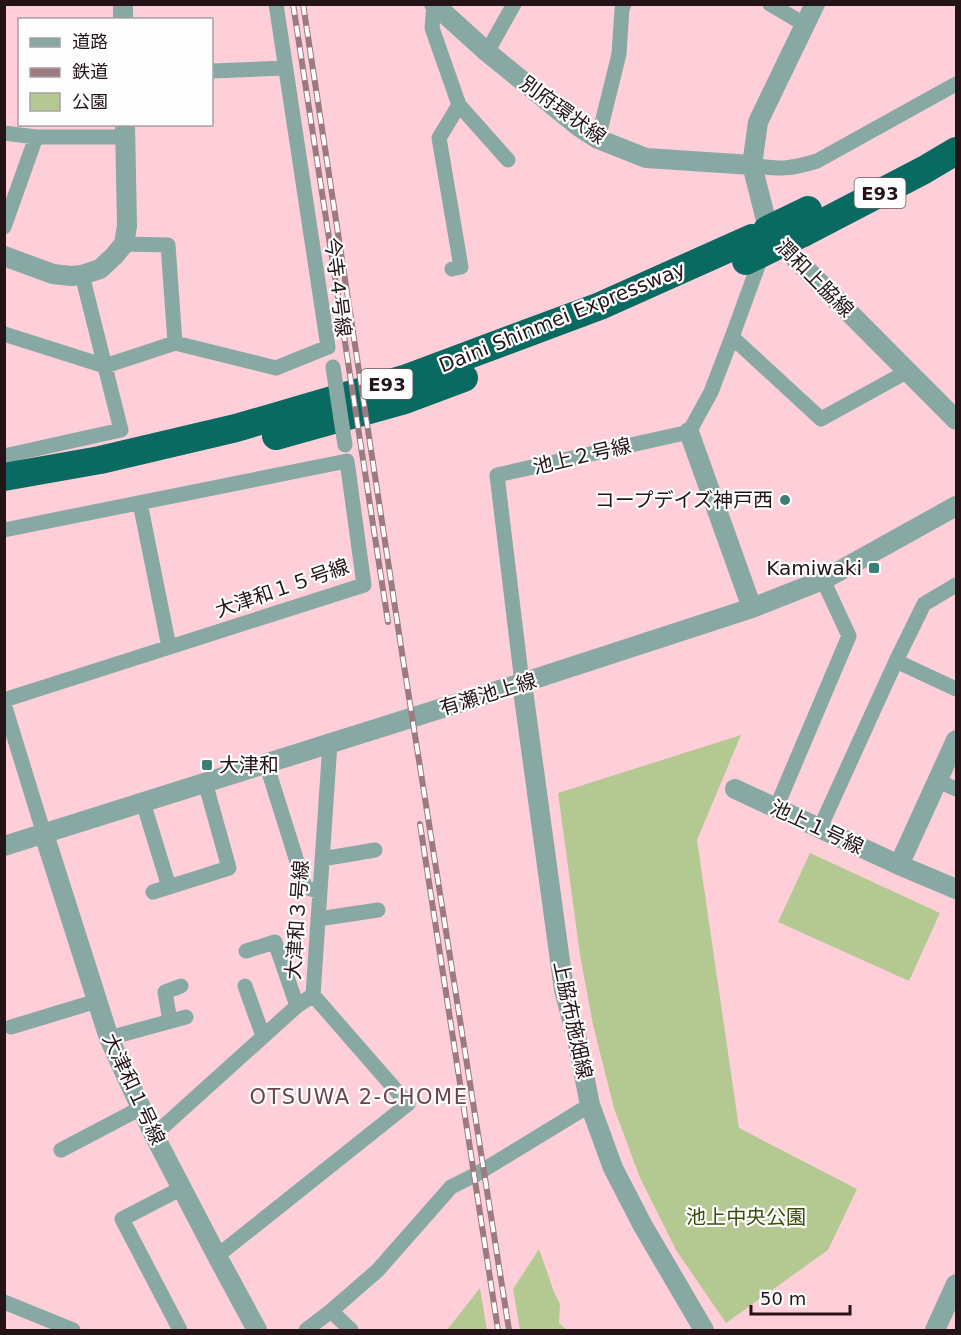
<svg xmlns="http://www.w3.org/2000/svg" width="961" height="1335" font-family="'DejaVu Sans','Noto Sans JP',sans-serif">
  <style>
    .green { fill: #b4c891 }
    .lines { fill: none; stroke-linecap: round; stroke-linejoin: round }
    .minor { stroke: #88a8a3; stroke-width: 15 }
    .tertiary { stroke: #88a8a3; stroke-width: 20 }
    .motorway { stroke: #086a61; stroke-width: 28 }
    .rail-casing { stroke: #9b7a80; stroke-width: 6 }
    .rail { stroke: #fefefe; stroke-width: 4; stroke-dasharray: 11; stroke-linecap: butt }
    .minor-bridge { stroke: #88a8a3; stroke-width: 15 }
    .motorway-bridge { stroke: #086a61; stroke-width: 28 }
    .poi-dot { fill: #397f76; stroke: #fefefe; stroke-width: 2 }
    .labels { text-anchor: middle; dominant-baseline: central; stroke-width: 4.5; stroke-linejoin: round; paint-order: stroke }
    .shield { fill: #fefefe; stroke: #655a5c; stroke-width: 1.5 }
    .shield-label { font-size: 18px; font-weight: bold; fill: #241417 }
    .street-label { font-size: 20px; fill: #241417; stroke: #fefefe }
    .poi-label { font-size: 20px; fill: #241417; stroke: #fefefe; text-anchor: end }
    .park-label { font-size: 20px; fill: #3b4d0d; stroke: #fefefe }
    .neighbourhood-label { font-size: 21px; letter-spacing: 1.5px; fill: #6a434c; stroke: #fefefe }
  </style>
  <rect width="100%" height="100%" fill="#ffcfd9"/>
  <path class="green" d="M741,735L697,840L739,1128L857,1189L828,1250L726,1323L676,1250L640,1178L614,1108L593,1025L580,955L558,793Z
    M810,853L940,913L909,981L778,922Z
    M539,1249L554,1292L560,1304L559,1323L567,1330H520L513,1289Z
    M480,1288L487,1330H447Z"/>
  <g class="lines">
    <path class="minor" d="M770,4L804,24
      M434,5L432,28L459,105L508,160
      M487,52L514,4
      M212,71L285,68
      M4,133L36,137H125
      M598,139L619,54L622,9L624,4
      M752,165C779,170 791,169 817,161L956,84
      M4,227L36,137
      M124,244L168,245L175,343
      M452,269L461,267L439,138L459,105
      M4,334L105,366L175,343L276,368L328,347L276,4
      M732,337L763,252
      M4,456L121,430L82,275
      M140,503L169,647
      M4,530L347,461L364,585L4,700
      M896,661L956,689
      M522,683L497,475L689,432L711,392L732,337L821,419L908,371
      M4,704L44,834
      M266,763L305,887L320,892
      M938,781L956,789
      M143,802L169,887
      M776,808L849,636L823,580
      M820,828L896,661L924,604L956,585
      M322,859L375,850
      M153,892L229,868L205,782
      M318,919L378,910
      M246,951L275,942L297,1006
      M245,986L263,1036
      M170,1021L165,992L181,986
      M11,1027L97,1001
      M109,1038L186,1017
      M154,1135L297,1006L313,995L330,743
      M61,1150L141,1108
      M217,1256L408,1104L313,995
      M4,1302L73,1330
      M331,1311L351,1330
      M180,1330L122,1219L182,1188
      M306,1330L331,1311L378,1270L451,1187L475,1175L590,1105"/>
    <path class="tertiary" d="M123,4V20
      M434,4L487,52L578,126L598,139L646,158L752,165
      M815,4L758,122L752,165L769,232L956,420
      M4,256L53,274L71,276L82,275L100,269L114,256L124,244L127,226L125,124
      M689,432L752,608
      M522,683L564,990L577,1039L590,1105L613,1168L643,1226L704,1330
      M735,789L899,865L956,889
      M44,834L109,1038L128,1080L154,1135L217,1256L257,1330
      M4,846L522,683L752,608L823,580L956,506
      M899,865L956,740
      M935,1330L956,1284"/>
    <path class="motorway" d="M803,233L924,170L956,151
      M276,436L405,400L464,378
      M4,477L100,460L236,428L404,379L600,306L752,238"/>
    <g class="rail-casing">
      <path id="rail" d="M293,4L388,622
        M303,4L402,653L509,1330
        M420,824L498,1330"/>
    </g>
    <use href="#rail" class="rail"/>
    <path class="minor-bridge" d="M333,367L345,445"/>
    <path class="motorway-bridge" d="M767,230L808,210
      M746,261L803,233"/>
  </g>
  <g class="poi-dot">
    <circle cx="785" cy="500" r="6"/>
    <rect x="868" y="562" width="12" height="12" rx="3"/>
    <rect x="201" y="759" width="12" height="12" rx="3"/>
  </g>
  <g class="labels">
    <g class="shield">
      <rect x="854.5" y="178" width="51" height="30" rx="4.5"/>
      <rect x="361.5" y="369" width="51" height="30" rx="4.5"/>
    </g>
    <g class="shield-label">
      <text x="880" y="193">E93</text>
      <text x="387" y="384">E93</text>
    </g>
    <g class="street-label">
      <text transform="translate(563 110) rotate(36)">別府環状線</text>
      <text transform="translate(815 278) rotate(45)">潤和上脇線</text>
      <text transform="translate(338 287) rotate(83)">今寺４号線</text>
      <text transform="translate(562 317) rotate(-22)">Daini Shinmei Expressway</text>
      <text transform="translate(582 456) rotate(-13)">池上２号線</text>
      <text transform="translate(282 588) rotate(-19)">大津和１５号線</text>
      <text transform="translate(488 694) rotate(-17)">有瀬池上線</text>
      <text transform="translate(817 827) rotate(25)">池上１号線</text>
      <text transform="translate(297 920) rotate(-86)">大津和３号線</text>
      <text transform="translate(573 1020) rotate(78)">上脇布施畑線</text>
      <text transform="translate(134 1089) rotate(65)">大津和１号線</text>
    </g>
    <g class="poi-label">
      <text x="773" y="500">コープデイズ神戸西</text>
      <text x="862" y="568">Kamiwaki</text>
      <text x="219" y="765" text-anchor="start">大津和</text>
    </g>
    <g class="park-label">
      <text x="746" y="1217">池上中央公園</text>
    </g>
    <g class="neighbourhood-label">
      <text x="359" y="1097">OTSUWA 2-CHOME</text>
    </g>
  </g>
  <rect width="961" height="1335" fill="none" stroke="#241417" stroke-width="12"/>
  <rect x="18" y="18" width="195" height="108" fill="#fefefe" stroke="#a7a0a2" stroke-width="1.5"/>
  <rect x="30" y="38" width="30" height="9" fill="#88a8a3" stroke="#a7a0a2" stroke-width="1.5"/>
  <text x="72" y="48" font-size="18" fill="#241417">道路</text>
  <rect x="30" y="68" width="30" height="9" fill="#9b7a80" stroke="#a7a0a2" stroke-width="1.5"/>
  <text x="72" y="78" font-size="18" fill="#241417">鉄道</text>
  <rect x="30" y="93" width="30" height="18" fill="#b4c891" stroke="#a7a0a2" stroke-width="1.5"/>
  <text x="72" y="108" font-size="18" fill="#241417">公園</text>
  <path d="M751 1305v9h99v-9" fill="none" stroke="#241417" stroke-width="3"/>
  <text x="760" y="1305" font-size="18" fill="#241417" stroke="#fefefe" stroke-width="4.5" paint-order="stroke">50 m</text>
</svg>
